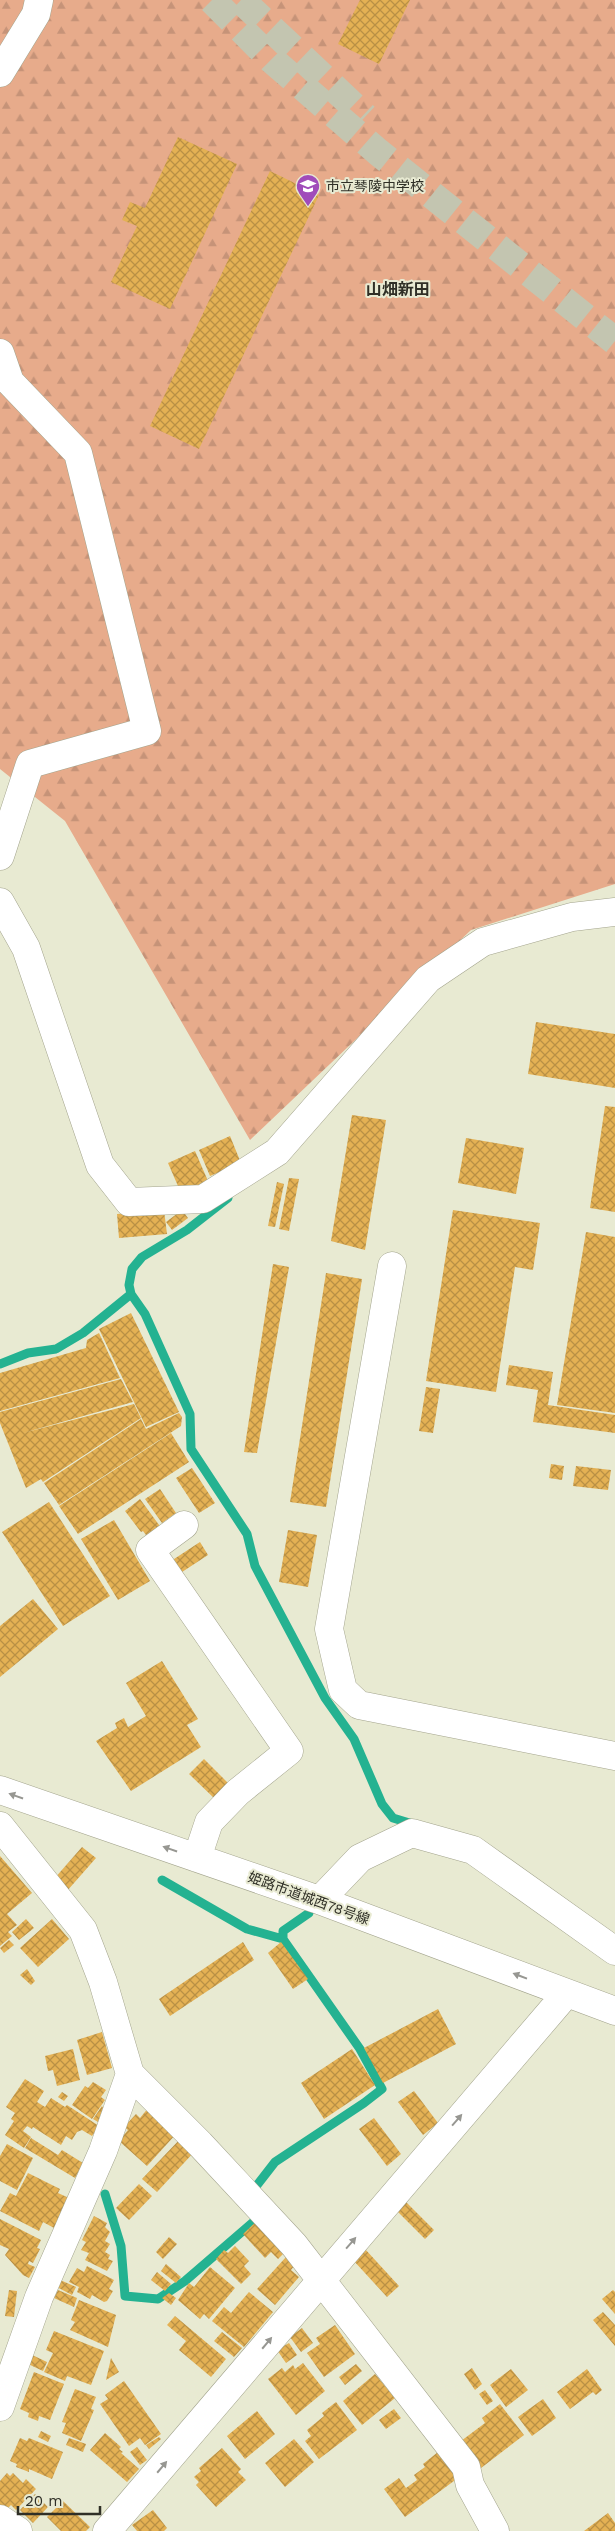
<svg xmlns="http://www.w3.org/2000/svg" width="615" height="2531" font-family="'Work Sans','Noto Sans JP',sans-serif">
  <style>
    .forest { fill: url(#forest-firs) }
    .lines { fill: none; stroke-linecap: round; stroke-linejoin: round }
    .stream { stroke: #24b291; stroke-width: 9 }
    .building { fill: url(#building-cross-hatch) }
    .secondary-tunnel { stroke: #c3c5b0; stroke-width: 28; stroke-dasharray: 28 14; stroke-linecap: butt }
    .street-casing { stroke: #a3a48d; stroke-width: 29 }
    .street { stroke: #fff; stroke-width: 28 }
    .oneway { fill: #979792 }
    .labels { text-anchor: middle; dominant-baseline: central; stroke-width: 4; stroke-linejoin: round; paint-order: stroke }
    .poi-label { font-size: 14px; fill: #2f2f26; stroke: #e8ead2; text-anchor: start }
    .street-label { font-size: 14px; fill: #2f2f26; stroke: #e8ead2 }
    .quarter-label { font-size: 16px; font-weight: bold; fill: #2f2f26; stroke: #e8ead2 }
  </style>
  <defs>
    <pattern id="forest-firs" width="22" height="20" patternUnits="userSpaceOnUse" patternTransform="scale(1.25)"><rect width="22" height="20" fill="#e7ab8b"/><path d="M5 1l3.5 6h-7zM16 11l3.5 6h-7z" fill="#c69378"/></pattern>
    <pattern id="building-cross-hatch" width="8" height="8" patternUnits="userSpaceOnUse" patternTransform="scale(1.25)"><rect width="8" height="8" fill="#e4b154"/><path d="M0 0l8 8M0 8l8-8" fill="none" stroke="#b99045"/></pattern>
  </defs>
  <rect width="100%" height="100%" fill="#e8ead2"/>
  <path class="forest" d="M0,0H615V884L471,930L250,1140L65,821L0,769Z"/>
  <g class="lines">
    <path class="stream" d="M228,1198L187,1230L142,1257L132,1269L129,1285L131,1294L145,1314L190,1414L191,1449L247,1534L255,1566L325,1698L354,1739L382,1804L393,1818L416,1825
      M0,1364L28,1353L56,1349L83,1333L131,1294
      M162,1880L247,1929L283,1939
      M257,2192L254,2189L275,2162L364,2103L382,2089L360,2049L283,1939V1931L309,1913
      M105,2194L121,2246L125,2296L158,2299L185,2281L259,2217"/>
  </g>
  <path class="building" d="M360,0H410L379,64L338,44Z
    M178,137L237,164L170,309L111,282L137,226L122,220L130,202L145,208Z
    M270,171L319,195L199,449L150,426Z
    M536,1022L615,1034V1088L528,1074Z
    M605,1106L615,1107V1212L590,1208Z
    M352,1115L386,1120L365,1250L331,1241Z
    M230,1136L241,1163L210,1176L199,1150Z
    M466,1138L524,1148L516,1194L458,1183Z
    M195,1151L208,1181L181,1193L168,1163Z
    M289,1178L299,1179L289,1231L279,1229Z
    M277,1182L284,1184L275,1227L268,1226Z
    M164,1210L167,1234L119,1238L117,1214Z
    M182,1210L188,1218L172,1230L166,1222Z
    M453,1210L540,1223L533,1270L515,1267L496,1392L426,1381Z
    M586,1232L615,1237V1413L557,1405Z
    M273,1264L289,1267L257,1453L244,1452Z
    M326,1273L362,1279L326,1507L290,1502Z
    M131,1313L179,1412L146,1427L99,1329Z
    M99,1333L120,1378L0,1411V1373L86,1348L87,1340Z
    M509,1365L553,1372L548,1405L615,1415V1433L533,1422L538,1390L506,1385Z
    M121,1379L133,1402L23,1433L134,1404L141,1418L43,1482L41,1479L26,1488L0,1423V1412Z
    M426,1387L440,1389L433,1433L419,1431Z
    M179,1413L182,1417L181,1426L59,1505L44,1483L141,1419L146,1429Z
    M171,1433L189,1462L78,1534L59,1506Z
    M551,1464L564,1466L562,1480L549,1478Z
    M576,1466L611,1470L608,1490L573,1486Z
    M192,1468L215,1503L199,1513L176,1478Z
    M160,1489L176,1513L162,1523L145,1499Z
    M140,1499L162,1529L149,1539L143,1531L141,1532L125,1511Z
    M49,1502L110,1596L63,1626L2,1532Z
    M114,1520L150,1581L118,1600L81,1539Z
    M288,1530L317,1535L308,1587L279,1582Z
    M200,1542L208,1555L179,1574L171,1561Z
    M33,1599L58,1629L0,1677V1626Z
    M162,1661L198,1719L187,1725L201,1747L131,1791L96,1741L117,1728L115,1723L124,1718L128,1727L146,1716L126,1683Z
    M204,1759L230,1785L216,1800L189,1774Z
    M82,1847L96,1858L67,1891L54,1879Z
    M0,1856L32,1893L7,1914L17,1925L8,1932L12,1936L0,1946Z
    M26,1919L34,1928L19,1940L12,1932Z
    M52,1919L69,1939L38,1967L20,1948Z
    M9,1940L14,1945L4,1953L0,1948Z
    M243,1942L254,1960L170,2016L159,1999Z
    M281,1942L308,1979L293,1989L268,1953Z
    M27,1969L35,1981L31,1985L20,1975Z
    M438,2009L456,2044L383,2083L364,2048Z
    M102,2032L112,2068L87,2075L77,2040Z
    M73,2049L80,2080L57,2086L53,2070L48,2071L45,2056Z
    M352,2049L375,2085L324,2119L301,2083Z
    M25,2079L44,2091L37,2102L45,2107L51,2098L65,2107L67,2105L99,2126L92,2136L82,2130L77,2132L72,2140L66,2136L61,2145L33,2127L32,2129L27,2126L23,2131L31,2137L24,2148L5,2135L14,2121L11,2119L15,2113L6,2107Z
    M93,2082L106,2090L101,2097L105,2100L92,2119L72,2105L85,2086L88,2088Z
    M414,2091L438,2123L423,2135L398,2102Z
    M62,2092L68,2096L64,2101L58,2097Z
    M102,2106L103,2108L98,2122L93,2119Z
    M149,2107L177,2133L147,2166L119,2141L128,2130L124,2127L136,2114L140,2118Z
    M374,2118L401,2154L387,2166L359,2129Z
    M182,2137L196,2150L157,2192L142,2179Z
    M31,2138L58,2155L62,2150L83,2163L75,2178L25,2148Z
    M7,2144L33,2158L17,2190L0,2181V2156Z
    M28,2173L60,2189L58,2193L69,2198L54,2228L43,2222L39,2231L0,2211L10,2193L16,2196Z
    M139,2184L152,2196L129,2220L116,2208Z
    M406,2202L434,2230L425,2239L397,2211Z
    M94,2216L107,2223L105,2227L110,2232L105,2241L110,2244L105,2252L110,2255L108,2259L113,2261L107,2271L85,2260L89,2253L81,2250L86,2242L82,2240Z
    M0,2219L41,2240L37,2248L40,2249L33,2263L29,2261L28,2264L35,2267L29,2278L23,2275L5,2255L9,2249L0,2245Z
    M259,2219L287,2250L278,2259L271,2252L265,2258L243,2234Z
    M169,2237L177,2244L163,2259L156,2252Z
    M235,2246L249,2261L244,2266L251,2274L241,2284L216,2259L224,2250L228,2253Z
    M365,2249L399,2286L387,2297L353,2260Z
    M286,2257L295,2265L291,2270L299,2277L275,2305L257,2289Z
    M166,2264L181,2277L176,2283L161,2271Z
    M87,2266L114,2280L109,2289L113,2291L107,2301L104,2302L92,2295L90,2299L77,2292L79,2287L69,2282L77,2268L84,2272Z
    M210,2267L235,2288L209,2319L204,2314L200,2319L178,2300L189,2283L194,2287Z
    M157,2272L171,2284L165,2291L151,2280Z
    M58,2279L76,2287L72,2295L55,2286Z
    M9,2290L17,2291L14,2317L5,2316Z
    M58,2290L77,2298L74,2307L54,2298Z
    M613,2290L615,2292V2314L602,2299Z
    M249,2292L273,2312L244,2347L212,2321L224,2307L231,2313Z
    M169,2293L176,2298L171,2305L162,2298Z
    M79,2300L116,2315L108,2347L70,2330L75,2322L71,2320Z
    M603,2312L615,2325V2346L593,2320Z
    M175,2316L226,2359L211,2377L179,2350L186,2341L167,2325Z
    M335,2325L355,2354L324,2377L307,2353L320,2344L316,2338Z
    M302,2328L313,2343L301,2352L290,2337Z
    M54,2331L104,2351L91,2385L67,2376L65,2381L44,2372L53,2353L46,2350Z
    M222,2332L242,2348L234,2357L214,2341Z
    M289,2343L297,2355L286,2363L277,2350Z
    M30,2354L47,2362L43,2371L26,2363Z
    M111,2358L119,2372L106,2380Z
    M303,2363L325,2391L296,2415L268,2379L282,2368L285,2372L293,2365L295,2369Z
    M356,2364L362,2371L345,2385L339,2377Z
    M472,2368L482,2384L475,2390L464,2374Z
    M511,2369L528,2390L506,2407L490,2385Z
    M587,2369L602,2390L596,2395L593,2392L570,2409L557,2392Z
    M34,2372L64,2384L50,2420L39,2416L38,2421L28,2417L29,2413L20,2409Z
    M375,2374L395,2398L362,2425L343,2401Z
    M124,2381L161,2434L145,2445L140,2438L129,2446L100,2404L108,2399L105,2395Z
    M75,2389L96,2397L91,2409L94,2410L81,2441L62,2433L66,2423L62,2422Z
    M485,2390L493,2401L487,2405L479,2394Z
    M543,2399L556,2418L532,2436L518,2417Z
    M336,2402L357,2430L319,2459L305,2441L311,2436L307,2430L324,2416L322,2413Z
    M500,2404L524,2435L481,2468L461,2441L485,2423L482,2418Z
    M394,2409L401,2418L386,2429L379,2420Z
    M257,2411L275,2434L245,2459L227,2436Z
    M41,2431L51,2436L48,2442L38,2437Z
    M105,2433L121,2447L119,2449L123,2452L121,2453L139,2469L127,2482L90,2450Z
    M159,2437L161,2439L149,2449L146,2445Z
    M20,2438L27,2441L29,2438L63,2452L52,2479L29,2469V2472L16,2467L17,2464L10,2461Z
    M69,2438L86,2444L83,2452L66,2445Z
    M294,2439L314,2462L285,2487L265,2463Z
    M137,2447L147,2460L140,2465L130,2452Z
    M222,2448L241,2469L238,2472L246,2480L216,2507L196,2485L199,2482L194,2477L201,2471L199,2468Z
    M438,2452L458,2478L405,2517L384,2489L399,2478L406,2488L417,2480L414,2475L425,2467L423,2464Z
    M7,2473L10,2476L13,2473L23,2483L26,2479L36,2489L16,2510L11,2505L7,2509L2,2505L0,2507V2481Z
    M35,2494L48,2507L33,2523L20,2510Z
    M63,2501L90,2527L86,2531H61L47,2517Z
    M153,2510L167,2528L164,2531H137L132,2525Z
    M608,2513L615,2523V2531H584Z"/>
  <g class="lines">
    <path class="secondary-tunnel" d="M212,0L272,60L378,152L615,341
      M241,0L365,117"/>
    <g class="street-casing">
      <path id="street" d="M0,73L36,14L39,0
        M0,353L10,382L78,453L147,731L30,764L0,856
        M0,902L26,948L100,1165L129,1202L203,1199L277,1152L428,979L483,942L572,917L615,912
        M392,1266L329,1629L343,1690L359,1705L615,1756
        M184,1525L150,1550L289,1751L238,1792L209,1822L197,1858
        M0,1790L316,1899L615,2011
        M0,1826L83,1930L103,1982L130,2074L200,2144L294,2245L466,2467L470,2485L495,2531
        M320,1900L360,1858L412,1833L473,1850L615,1951
        M0,2407L39,2297L103,2151L130,2074
        M0,2519L18,2531
        M107,2531L566,1994"/>
    </g>
    <use href="#street" class="street"/>
  </g>
  <defs><path id="oneway-solid" d="M-6-.8H1V-3.2L6.5 0L1 3.2V.8H-6Z" transform="scale(1.25)"/></defs>
  <g class="oneway">
    <use href="#oneway-solid" transform="translate(16 1796) rotate(-161)"/>
    <use href="#oneway-solid" transform="translate(170 1849) rotate(-161)"/>
    <use href="#oneway-solid" transform="translate(520 1976) rotate(-159)"/>
    <use href="#oneway-solid" transform="translate(457 2120) rotate(-49)"/>
    <use href="#oneway-solid" transform="translate(351 2243) rotate(-49)"/>
    <use href="#oneway-solid" transform="translate(267 2343) rotate(-50)"/>
    <use href="#oneway-solid" transform="translate(162 2467) rotate(-50)"/>
  </g>
  <defs>
    <g id="school-pin" transform="scale(1.25)"><path d="M0 17L-7.5 6A9.5 9.5 0 1 1 7.5 6Z" fill="#a04cba" stroke="#e8ead2"/><path d="M0-5L7-2L0 1L-7-2ZM-4 1L0 2.5L4 1V4Q0 6-4 4Z" fill="#fff"/></g>
  </defs>
  <g fill-rule="evenodd">
    <use href="#school-pin" x="308" y="186"/>
  </g>
  <g class="labels">
    <g class="poi-label">
      <text x="326" y="186">市立琴陵中学校</text>
    </g>
    <g class="street-label">
      <text transform="translate(309 1898) rotate(20)">姫路市道城西78号線</text>
    </g>
    <g class="quarter-label">
      <text x="398" y="289">山畑新田</text>
    </g>
  </g>
  <path d="M18 2506v8h82v-8" fill="none" stroke="#2f2f26" stroke-width="2.5"/>
  <text x="25" y="2506" font-size="15" fill="#2f2f26" stroke="#e8ead2" stroke-width="4" paint-order="stroke">20 m</text>
</svg>
